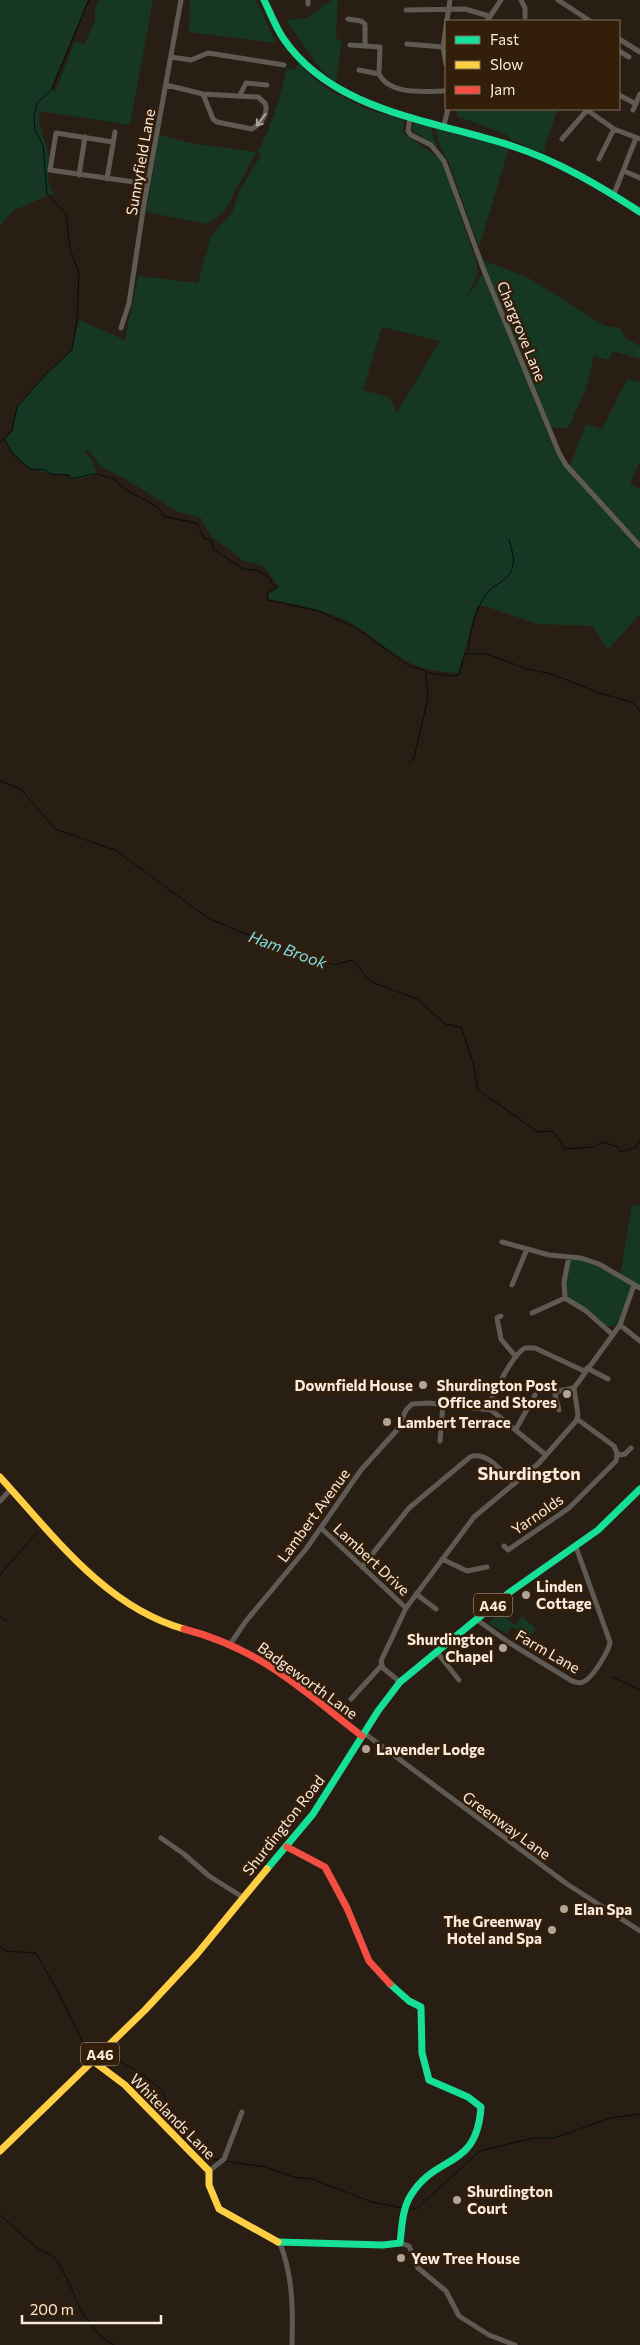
<svg xmlns="http://www.w3.org/2000/svg" width="640" height="2345" font-family="Commissioner,sans-serif">
  <style>
    .green { fill: #153723; fill-rule: evenodd }
    .lines { fill: none; stroke-linecap: round; stroke-linejoin: round }
    .stream { stroke: #040e0f; stroke-width: 1 }
    .street { stroke: #605a55; stroke-width: 5 }
    .fast { stroke: #16e098; stroke-width: 7 }
    .slow { stroke: #ffcf43; stroke-width: 7 }
    .jam { stroke: #f24e42; stroke-width: 7 }
    .oneway { stroke: #aca29a }
    .poi-dot { fill: #b0a397; stroke: #331e09; stroke-width: 2 }
    .labels { text-anchor: middle; dominant-baseline: central; stroke-width: 5; stroke-linejoin: round; paint-order: stroke }
    .shield { fill: #331e09; stroke: #bead9e; stroke-width: 1 }
    .shield-label { font-size: 14px; font-weight: bold; fill: #f9eade }
    .street-label { font-size: 15px; fill: #f9eade; stroke: #331e09 }
    .poi-label { font-size: 15px; font-weight: bold; fill: #f9eade; stroke: #331e09; text-anchor: start }
    .water-label { font-size: 16px; font-style: italic; fill: #7bdeef; stroke: #331e09 }
    .quarter-label { font-size: 18px; font-weight: bold; fill: #f9eade; stroke: #331e09 }
  </style>
  <rect width="100%" height="100%" fill="#291e13"/>
  <path class="green" d="M0,0H88L51,88L55,91L75,41L85,44L95,20V8L99,0H153L130,125L39,111V122L49,156L48,179L53,193L13,211L0,226Z
    M190,0H256L276,43L189,32Z
    M332,0H338L336,38L342,41L336,82L322,71L286,20L306,18Z
    M300,62L305,71L327,89L369,110L404,120L403,133L441,159L477,264L478,274L464,302L481,276H484L556,454L567,469L640,550V614L608,650L593,626L538,624L484,606H477L458,673C405,671 396,652 356,626C330,610 298,605 269,599L268,594L279,586L263,566L244,561L211,536L201,518L176,511L122,477L101,467L89,450L85,452L92,460L97,474L81,479L70,478L69,475C55,475 44,472 30,469L12,453L5,440L12,431L17,407L47,373L72,350L79,320L125,340L138,276L198,283L211,236L232,213L240,189L260,157V153H257C272,127 281,95 287,67L294,70ZM382,327L440,341L397,412L389,397L363,390Z
    M457,109H558L546,142L544,154L512,140L507,135L457,116Z
    M416,123L430,126L437,147L412,130V125Z
    M433,125L509,148L479,247L449,163L443,153Z
    M159,135L191,143L256,152L224,213L207,224L146,212Z
    M482,260L527,277L605,326L619,328L627,339L640,346V359L612,351L609,360L594,356L585,391L568,428L550,427Z
    M627,379L640,382V461L630,484L640,489V542L570,466L586,424L602,429Z
    M632,1204L640,1206V1288L634,1285L620,1325L603,1327L568,1300L564,1282L569,1257L581,1258L620,1276Z
    M497,1614L501,1617L503,1615L515,1625L522,1616L536,1629L528,1639L512,1627L507,1634L489,1623Z"/>
  <g class="lines">
    <path class="stream" d="M5,440L12,453L30,469L45,470L50,474L69,475L70,478C80,479 90,473 98,474C105,476 108,479 114,478C126,497 154,497 165,517L197,523L204,538L212,541L213,549L243,569L256,570L270,578L272,584L277,588L267,593L268,600L318,611L356,628L408,665L434,674L455,676L459,674L465,654H487L527,669L552,674L599,693L632,702L640,711
      M0,442L12,431L17,407L47,373L72,350L77,320L79,273L70,249L66,214L47,194L43,145L35,130L34,116L37,103L52,89L89,0
      M469,651C468,633 477,603 490,590C497,583 509,579 512,569C516,557 511,550 509,539
      M409,763L414,758L428,698L426,672
      M0,781L21,789L55,829L115,850L208,918L276,947L334,965L353,960L371,982L417,999L445,1024L461,1027L473,1062L478,1090L538,1132L553,1131L565,1149L592,1147L603,1142L618,1147L621,1152L636,1147L640,1141
      M0,1575L38,1531
      M0,1617L7,1621
      M612,1677L640,1690
      M0,1946L5,1951C16,1952 25,1952 36,1953L58,1992L85,2047L98,2052
      M104,2054C116,2057 155,2081 162,2091C166,2098 168,2109 171,2116C176,2130 189,2147 202,2155C206,2158 215,2159 220,2160
      M224,2161L266,2167L293,2177L312,2179L372,2202L403,2208
      M409,2209H416L480,2151L534,2138H554L610,2118L640,2114
      M0,2215C12,2225 22,2236 35,2246C41,2251 49,2253 55,2258C59,2262 80,2305 80,2310L101,2337L114,2345"/>
    <path class="street" d="M308,0V4
      M521,0L525,8V17
      M558,0L590,21
      M406,10L465,9L489,16
      M348,19L361,21L365,24V46
      M487,21L501,0
      M619,39L640,52
      M407,44L443,47
      M350,45L380,47L379,74
      M619,51L629,57
      M171,57L191,60L208,53L284,65
      M446,64L443,47L450,0
      M359,70L379,74C390,96 426,91 446,91
      M166,85L203,94L258,97L265,103C269,114 261,123 252,129L217,122L213,119L203,94
      M240,95L246,83L267,85
      M619,95L636,104
      M587,110L614,129L640,139
      M633,110L640,94
      M410,116L408,131L411,135L431,145L444,161L483,268L559,453L566,465L640,546
      M444,125L448,109
      M562,139L588,109
      M113,142L56,133L50,170L148,184
      M599,159L614,129
      M624,171L640,178
      M79,175L85,137
      M107,179L115,132
      M614,194L636,138
      M121,328L129,303L144,204L181,0
      M502,1242L549,1255L581,1258L599,1264L640,1288
      M569,1257L564,1282L565,1298L586,1311L613,1335
      M512,1285L527,1249
      M532,1313L565,1298
      M501,1316L497,1318L501,1339L516,1357
      M620,1325L640,1341
      M587,1368L608,1379
      M488,1409C492,1395 513,1354 525,1348H535L584,1371
      M559,1410L555,1395L558,1391L574,1388
      M516,1429L535,1395
      M440,1441L443,1404
      M618,1455L625,1454L631,1448
      M0,1501L11,1489
      M321,1528L406,1608
      M504,1546L508,1550L569,1508L616,1461L617,1453L614,1446L577,1419
      M442,1559L467,1571L487,1567
      M362,1567L409,1508L470,1457C487,1450 503,1473 514,1484
      M416,1594L436,1609
      M476,1619L508,1642L572,1681C576,1682 579,1684 583,1682C592,1679 609,1651 610,1642L576,1547
      M231,1643L246,1621L306,1549L361,1470L397,1430L406,1410L412,1404L429,1403L491,1410L546,1455
      M436,1651L459,1680
      M400,1682L383,1668L381,1661L406,1608L474,1517L539,1463L576,1421L578,1415L574,1388L620,1325L634,1285
      M351,1699L382,1665
      M364,1733L567,1884L640,1931
      M161,1838L184,1854L209,1876L244,1898
      M209,2171L224,2159L242,2112
      M280,2243C293,2277 293,2309 292,2345
      M400,2243L409,2246L418,2268L446,2291L459,2316L489,2335L515,2345"/>
    <path class="fast" d="M264,0C270,12 275,26 283,38C333,112 433,120 512,146C558,161 600,186 640,212
      M267,1869L313,1814L378,1711L400,1682L510,1592L598,1530L640,1489
      M278,2242L383,2245L400,2243C402,2227 402,2209 411,2195C437,2153 477,2170 481,2107L468,2097L429,2080L422,2053L421,2007L409,2001L390,1984"/>
    <path class="slow" d="M0,1477C53,1535 105,1607 184,1629
      M93,2061L125,2085L209,2171V2185L219,2209L278,2242
      M0,2151L145,2010L197,1954L267,1869"/>
    <path class="jam" d="M184,1629C261,1649 301,1689 362,1736
      M287,1847L325,1867L347,1908L369,1961L390,1984"/>
  </g>
  <defs><path id="oneway-shaft" d="M-6 0H5M1.5-3L5.5 0L1.5 3" fill="none" stroke-width="1.6" stroke-linecap="round" stroke-linejoin="round" transform="scale(1.25)"/></defs>
  <use class="oneway" href="#oneway-shaft" transform="translate(261 120) rotate(127)"/>
  <g class="poi-dot">
    <circle cx="423" cy="1385" r="5"/>
    <circle cx="567" cy="1394" r="5"/>
    <circle cx="387" cy="1422" r="5"/>
    <circle cx="526" cy="1595" r="5"/>
    <circle cx="503" cy="1648" r="5"/>
    <circle cx="366" cy="1749" r="5"/>
    <circle cx="564" cy="1909" r="5"/>
    <circle cx="552" cy="1930" r="5"/>
    <circle cx="457" cy="2200" r="5"/>
    <circle cx="401" cy="2258" r="5"/>
  </g>
  <g class="labels">
    <g class="shield">
      <rect x="474" y="1593.5" width="38" height="23" rx="4"/>
      <rect x="81" y="2042.5" width="38" height="23" rx="4"/>
    </g>
    <g class="shield-label">
      <text x="493" y="1605">A46</text>
      <text x="100" y="2054">A46</text>
    </g>
    <g class="street-label">
      <text transform="translate(140 162) rotate(-80)">Sunnyfield Lane</text>
      <text transform="translate(522 331) rotate(68)">Chargrove Lane</text>
      <text transform="translate(537 1514) rotate(-35)">Yarnolds</text>
      <text transform="translate(313 1515) rotate(-54)">Lambert Avenue</text>
      <text transform="translate(372 1559) rotate(43)">Lambert Drive</text>
      <text transform="translate(548 1651) rotate(30)">Farm Lane</text>
      <text transform="translate(308 1680) rotate(36)">Badgeworth Lane</text>
      <text transform="translate(283 1825) rotate(-52)">Shurdington Road</text>
      <text transform="translate(507 1825) rotate(36)">Greenway Lane</text>
      <text transform="translate(173 2116) rotate(45)">Whitelands Lane</text>
    </g>
    <g class="poi-label">
      <text x="413" y="1385" text-anchor="end">Downfield House</text>
      <text x="557" y="1385" text-anchor="end">Shurdington Post<tspan x="557" dy="17">Office and Stores</tspan></text>
      <text x="397" y="1422">Lambert Terrace</text>
      <text x="536" y="1586">Linden<tspan x="536" dy="17">Cottage</tspan></text>
      <text x="493" y="1639" text-anchor="end">Shurdington<tspan x="493" dy="17">Chapel</tspan></text>
      <text x="376" y="1749">Lavender Lodge</text>
      <text x="574" y="1909">Elan Spa</text>
      <text x="542" y="1921" text-anchor="end">The Greenway<tspan x="542" dy="17">Hotel and Spa</tspan></text>
      <text x="467" y="2191">Shurdington<tspan x="467" dy="17">Court</tspan></text>
      <text x="411" y="2258">Yew Tree House</text>
    </g>
    <g class="water-label">
      <text transform="translate(288 949) rotate(20)">Ham Brook</text>
    </g>
    <g class="quarter-label">
      <text x="529" y="1473">Shurdington</text>
    </g>
  </g>
  <rect x="445" y="20" width="175" height="90" fill="#331e09" stroke="#82705e"/>
  <rect x="455" y="36" width="25" height="8" fill="#16e098" stroke="#82705e"/>
  <text x="490" y="45" font-size="15" fill="#f9eade">Fast</text>
  <rect x="455" y="61" width="25" height="8" fill="#ffcf43" stroke="#82705e"/>
  <text x="490" y="70" font-size="15" fill="#f9eade">Slow</text>
  <rect x="455" y="86" width="25" height="8" fill="#f24e42" stroke="#82705e"/>
  <text x="490" y="95" font-size="15" fill="#f9eade">Jam</text>
  <path d="M22 2315v8h139v-8" fill="none" stroke="#f9eade" stroke-width="2.5"/>
  <text x="30" y="2315" font-size="15" fill="#f9eade" stroke="#331e09" stroke-width="4" paint-order="stroke">200 m</text>
</svg>
